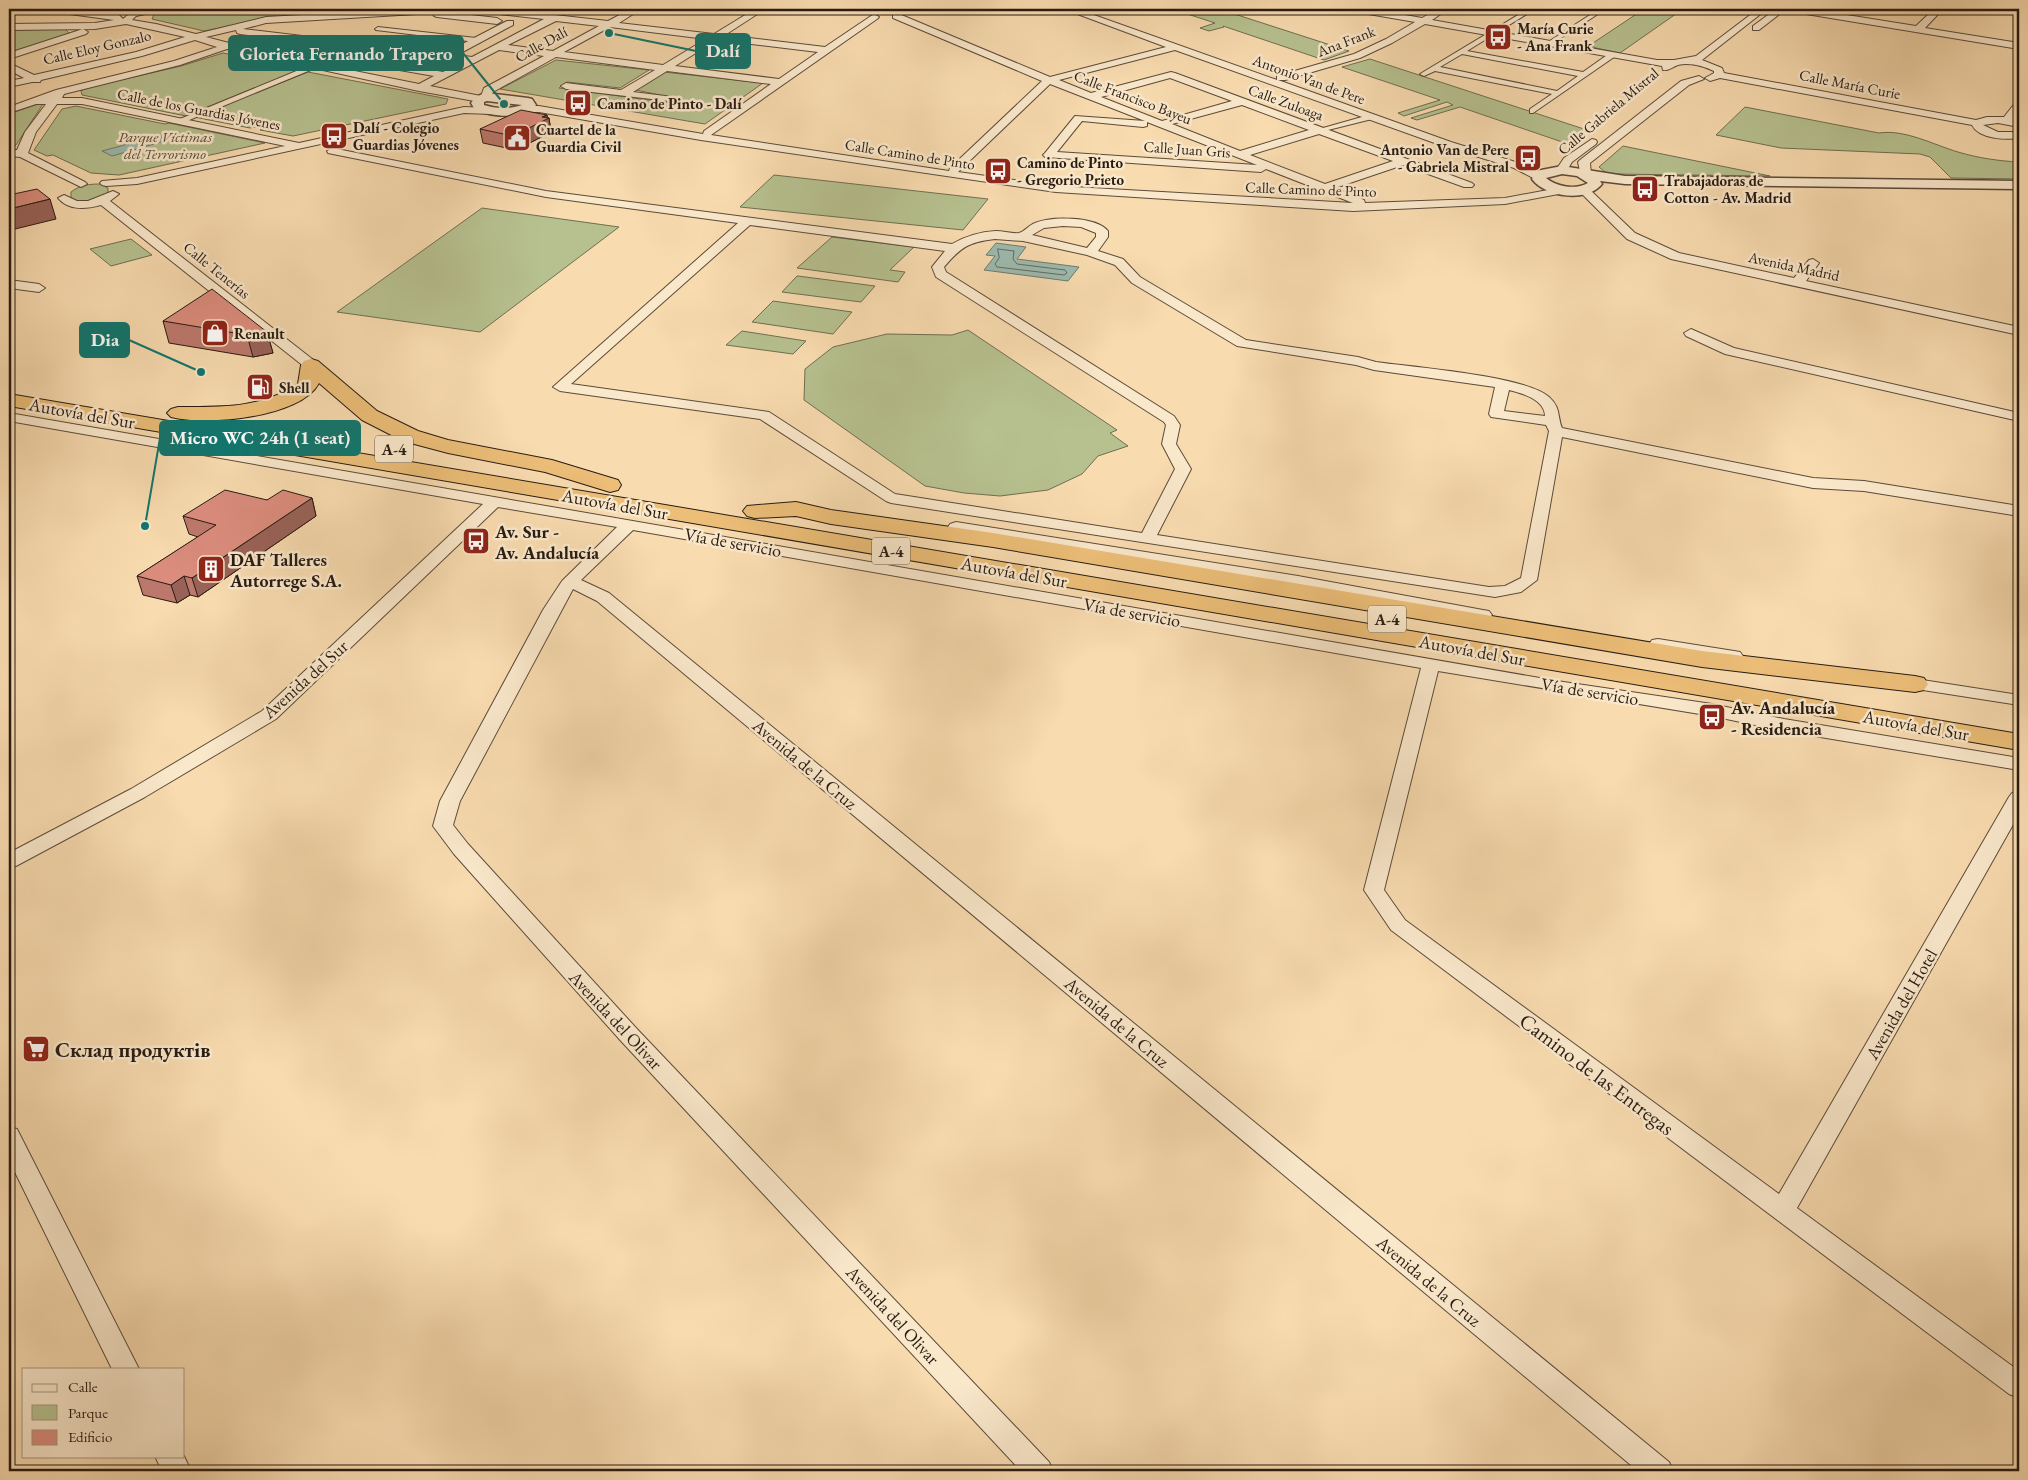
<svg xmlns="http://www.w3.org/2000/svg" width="2028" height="1480" font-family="'EB Garamond',serif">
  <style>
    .green { fill: #b7c190; stroke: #706e52 }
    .water { fill: #9dbbb0; stroke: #6e7b71 }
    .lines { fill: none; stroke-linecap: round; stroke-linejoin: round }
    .shore { stroke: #626b62; stroke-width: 1 }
    .pedestrian-casing { stroke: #5c4b3a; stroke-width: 2 }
    .minor-casing { stroke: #5c4b3a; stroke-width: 2 }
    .tertiary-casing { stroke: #5c4b3a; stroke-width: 3 }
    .motorway-casing { stroke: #281b13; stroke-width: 2 }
    .pedestrian { fill: #fae8cb; fill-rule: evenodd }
    .minor { fill: #fae8cb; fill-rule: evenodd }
    .tertiary { fill: #fae8cb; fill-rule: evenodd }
    .motorway { fill: #ecbe78; fill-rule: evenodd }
    .wall { fill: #bc786c; stroke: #281b13 }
    .shaded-wall { fill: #996258; stroke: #281b13 }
    .building { fill: #db8c7d; stroke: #281b13 }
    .labels { text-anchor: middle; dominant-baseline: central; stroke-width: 5; stroke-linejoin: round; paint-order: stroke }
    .far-poi-label { font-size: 15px; font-weight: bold; fill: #281b13; stroke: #fae8cb; text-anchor: start }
    .far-street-label { font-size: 15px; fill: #281b13; stroke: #fae8cb }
    .far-park-label { font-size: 15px; font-style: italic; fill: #534d38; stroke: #fae8cb }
    .shield { fill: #fae8cb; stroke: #67584a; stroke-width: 1 }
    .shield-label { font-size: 16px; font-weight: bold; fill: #281b13 }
    .street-label { font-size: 18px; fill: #281b13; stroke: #fae8cb }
    .poi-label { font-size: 18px; font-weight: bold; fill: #281b13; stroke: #fae8cb; text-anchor: start }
    .near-poi-label { font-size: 21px; font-weight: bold; fill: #281b13; stroke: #fae8cb; text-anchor: start }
    .near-street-label { font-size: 21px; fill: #281b13; stroke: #fae8cb }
    .leader { fill: none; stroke: #0f766e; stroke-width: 2 }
    .callout-dot { fill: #0f766e; stroke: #fae8cb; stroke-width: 2 }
    .callout { fill: #0f766e; stroke: #0f766e; stroke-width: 2 }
    .callout-label { font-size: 19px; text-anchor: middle; font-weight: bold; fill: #fff }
  </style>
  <rect width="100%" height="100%" fill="#f8dbaf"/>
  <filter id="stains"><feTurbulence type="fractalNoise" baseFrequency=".004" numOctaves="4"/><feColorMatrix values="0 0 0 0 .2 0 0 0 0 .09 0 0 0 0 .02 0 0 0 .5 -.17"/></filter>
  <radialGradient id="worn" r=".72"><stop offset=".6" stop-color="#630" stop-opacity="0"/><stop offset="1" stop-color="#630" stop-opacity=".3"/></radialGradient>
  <path class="green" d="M174,9H269L277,17L204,31L152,19L155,12Z
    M1172,9H1219L1349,51L1324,60L1223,26L1224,27L1209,31L1200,28L1215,23Z
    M1644,9H1683L1620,53L1596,48L1590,45Z
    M65,29L70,34L9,53V30Z
    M223,53L263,61L253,66L270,63L300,70L186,116L82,95L81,91L86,88L181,66Z
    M1370,59L1587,130L1568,144L1460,107L1417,120L1411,118L1453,105L1447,102L1404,116L1398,113L1440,100L1342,67Z
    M556,60L649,70L620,88L567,82L559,88L672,103L679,99L636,90L664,72L763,83L705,124L500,89Z
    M308,72L448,99L446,104L293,136L260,130L274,126L271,124L250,128L194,117Z
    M38,104H43L16,145L9,148V114Z
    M76,106L165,124L169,123L265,143L119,175L91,173L53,155L47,156L34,150L62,109Z
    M1745,107L1879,133C1905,129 1934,145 1958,152C1978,158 1999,161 2019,162V179L1951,178L1930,157L1920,154L1781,148L1716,135Z
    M1623,146L1770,176L1614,174L1605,172L1599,167Z
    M774,175L988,199L963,230L740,207Z
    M100,184L108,188V193C99,202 82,205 71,198V192C80,185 89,184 100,184Z
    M482,208L619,227L480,332L337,312Z
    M832,237L914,247L890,270L905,272L898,282L797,268Z
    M131,239L152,255L111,266L90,249Z
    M797,276H798L875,286L861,302L782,292Z
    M773,301L852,312L833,334L752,322Z
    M968,330L1117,430L1110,433L1128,446L1098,456L1082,474L1048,490L1000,496L964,493L925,486L804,400L805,369L833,347L887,334L952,335Z
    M742,331L806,341L793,354L726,345Z"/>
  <path class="water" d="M158,136L168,140L112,156L102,151Z
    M996,243L1026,247L1017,259L1079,267L1068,281L984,270L995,256L986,255Z"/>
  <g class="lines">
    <path class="shore" d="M998,249L1014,251L1013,259L1017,264L1065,270L1067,273L1064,275L997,267L995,264L999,258Z"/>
    <g class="pedestrian-casing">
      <path id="pedestrian" d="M321,9H327L333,16L328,17Z
        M1528,9H1535L1467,51L1583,72L1610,53L1617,55L1533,113H1530V109L1552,94L1435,71L1424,76L1420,74ZM1462,54L1578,76L1557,91L1440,67Z
        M1593,13L1598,14L1550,45L1545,44Z
        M378,27L476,38L479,40L476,42L376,30L375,29Z
        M311,65L318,67L182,123L175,121Z
        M1369,115L1373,117L1372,119L1320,132L1316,130Z"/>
    </g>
    <g class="minor-casing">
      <path id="minor" d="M9,9H18L9,14Z
        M51,9H73L119,15L123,19C134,8 146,9 160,9L159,11L136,16L132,20L156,24L196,34L266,17L411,9H457L456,11L445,12L497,18L502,21L497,24L437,17L434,16L433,13L266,23L243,29L445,53L507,21H513V25L457,55L472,57L544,19L481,12L477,9H502L608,21L631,9H641L619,23L714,34L755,9H765L725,35L825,47L874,14L879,17L877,19L711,135L949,171L950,168L1042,81L893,18V14H899L1050,77L1166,47L1064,9H1077L1277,80V76L1354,54L1386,39L1415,22L1357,12L1353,9H1371L1422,18L1438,9H1448L1432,20L1657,60H1674L1696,56L1758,9H1767L1702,60L1722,68L1724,73L1976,120L1987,117H2004L2015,103L2019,102V112L2014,119L2019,121V127L1998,123L1983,125L1998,132H2019V138C2006,140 1979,139 1972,125L1720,78L1710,81L1705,78L1714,73V71C1704,66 1689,62 1678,65C1672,67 1669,71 1663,70L1662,66L1425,24L1392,43L1360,58L1285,80H1278L1451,142L1522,164L1543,175L1545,177L1543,179H1535L1514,168L1443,146L1175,50L1059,80L1091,93L1171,72L1175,73L1472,183L1474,185L1472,187H1464L1403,165L1335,188L1364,200L1365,203L1505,198L1564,187L1570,190L1564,193L1505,204L1353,211L1056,192L701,140L539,112H523L518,109L523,106H539L703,134L704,131L771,84L667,71L633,92L673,97L678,100L677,102L566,89L561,86L566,83L621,90L655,70L556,57L493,92L490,99L480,102L419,91L227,49L180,65L64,94L62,98H82L299,143L464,107L491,108L496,111L491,114L464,113L137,184L106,186L102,185L100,183L102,181L137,178L285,146L82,104H57L36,132L28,153L85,182L87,184L81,187L20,157L9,156V150H17L25,132L46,104H36L9,113V107L56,90L174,61L217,47L195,40L142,56L41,80L40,82H32L9,87V81L24,78L9,70V63L34,75L136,52L185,37L126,24L95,29L9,30V24L95,23L114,20L55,12ZM556,21L599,26L553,51L508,45ZM610,27L706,39L663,65L564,52ZM236,30L237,33L240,34L463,61L443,72L365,58L360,61L365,64L434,76L419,84L271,54L206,37ZM717,40L818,52L779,79L675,66ZM499,50L544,56L484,88L481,96L430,86ZM1170,78L1232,101L1162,121L1101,97ZM1050,84L1145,121L1075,116L1045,153L1043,155L1045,157L1261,172L1266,169L1353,203L1056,186L958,172ZM1242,105L1309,130L1240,151L1172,124ZM1082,121L1143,127L1147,126V122L1257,165L1057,152ZM1319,134L1393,161L1325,184L1250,155Z
        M1776,9H1786L1759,30H1753V26Z
        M1789,9H1809L1916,26L1934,9H1943L1925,28L2019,43V49L1794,12Z
        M83,29L88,32L86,34L9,59V53Z
        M1699,76L1704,79L1689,85L1590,163L1591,174L1589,176H1581L1578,162L1580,160L1681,81Z
        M1592,139L1596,140L1597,142L1596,144L1572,162L1566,172H1558L1556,170L1564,158Z
        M332,148L546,191L952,244C966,236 979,232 996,231C1003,231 1012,234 1019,233C1024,232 1029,225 1035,223C1051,216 1096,216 1108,231V237L1098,251L1123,259L1140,277L1246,340L1358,357L1376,362C1411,367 1527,376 1549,397C1561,408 1557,415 1562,428L1813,478L1864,481L2019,506V516L1864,491L1813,488L1562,437L1537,580L1521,592L1495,597L891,503L886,501L760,419L560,391L553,387L738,223L546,197L328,153L327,151ZM750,225L945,251L932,267L936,277L1164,422L1166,425L1162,444L1175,469L1142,533L895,494L769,412L571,384ZM1063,226L1081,227L1096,233V237L1087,248L1032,235L1044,228ZM995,239L1023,241L1087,255L1115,265L1132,283L1237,346L1356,365L1374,370L1495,387L1489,414L1491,417L1546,425L1549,431L1521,578L1505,586L1489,587L1157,535L1191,469L1176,444L1180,425L1174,416L946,272L944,267C961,247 969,242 995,239ZM1509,390C1522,393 1545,400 1545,416L1504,411Z
        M1583,186L1587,187L1635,233L1679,253L1794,278L1809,260L1813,259L1819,263L1806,281L2019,327V335L1671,259L1627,239L1577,189L1579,187Z
        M113,191L119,194L110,201L316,362L318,365L316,368H306L101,205C86,209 69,211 58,198L64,195L77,201H88Z
        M9,280L39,284L45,288L39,292L9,288Z
        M1691,329L1734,348L2019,413V421L1725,354L1686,336L1684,333Z
        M9,413L1557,681L1712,704L1784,719L2019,758V770L1784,731L1712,716L1438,671L1384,890L1405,920L1779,1194L2009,797L2012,793L2019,791V814L1797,1208L2019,1371V1398L2009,1394L1391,930L1364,890L1421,668L633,530L581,580L609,593L1669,1462L1673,1471H1638L597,601L573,589L460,801L453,825L468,844L637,1029L1049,1462L1053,1471H1021L621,1041L454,854L433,826L440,801L543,610L562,581L617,527L498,507L276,719L145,797L16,866L9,868V853L131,789L262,711L483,504L9,421Z
        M956,522L1298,576L1483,610L1489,611L1492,615L1489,619L1483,620L1298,586L950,530L948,527L950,524Z
        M1658,639L1734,651L1740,652L1743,656L1740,660L1734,661L1652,648L1649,644L1652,640Z
        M1903,677L2019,695V705L1897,686L1894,682L1897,678Z
        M9,1127L17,1129L139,1369H112L9,1160Z
        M155,1456H184L191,1471H162Z"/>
    </g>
    <g class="tertiary-casing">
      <path id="tertiary" d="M486,93L528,98L532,99L536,105C523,121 492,116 475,110L471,103C475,97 479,95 486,93ZM487,101L522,105C510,109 496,109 484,105V102Z
        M1562,166L1625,176L2019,181V189L1625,184L1600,181L1602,184C1587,203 1545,197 1532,179L1536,171ZM1562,174L1577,176L1588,183C1575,190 1557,187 1546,178Z"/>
    </g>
    <g class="motorway-casing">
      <path id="motorway" d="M311,359L318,361L377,411L418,431L448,440L552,460L618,480L621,485L618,490L610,492L545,472L448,453L403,441L362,420L319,383C301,418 205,426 171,417L167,413L171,409L178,407C223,407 258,409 298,384L301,365L304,361Z
        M9,394L2019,734V750L9,406Z
        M796,502L831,510L993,533L1702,651L1915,676L1924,678L1928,684L1924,690L1915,692L1702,667L993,547L831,524L796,516L755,518L747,516L743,511L747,506Z"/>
    </g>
    <use href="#pedestrian" class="pedestrian"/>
    <use href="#minor" class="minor"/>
    <use href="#tertiary" class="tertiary"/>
    <use href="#motorway" class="motorway"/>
  </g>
  <path class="wall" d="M547,115V118H549L551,132L516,150L483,143L480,129Z
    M163,321L267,332L273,353L253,357L169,343Z
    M312,498L316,516L198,597L190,595L177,603L143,595L137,576L198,537L189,534L183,516L267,500Z"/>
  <path class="shaded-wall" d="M547,115L548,119L549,118L551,132L516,150L513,136Z
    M50,199L56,219L11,230L9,223V209Z
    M267,332L273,353L253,357L247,335Z
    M312,498L316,516L198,597L192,578Z
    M184,576L190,595L177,603L171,585Z"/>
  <path class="building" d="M521,110L547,115L542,117L549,118L513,136L480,129Z
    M37,189L50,199L9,209V195Z
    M212,289L267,332L247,335L163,321Z
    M225,490L267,500L283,490L312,498L192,578L184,576L171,585L137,576L216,525L183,516Z"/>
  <defs>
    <g id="bus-square" transform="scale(1.4375)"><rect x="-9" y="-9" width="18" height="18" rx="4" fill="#8f2418" stroke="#fae8cb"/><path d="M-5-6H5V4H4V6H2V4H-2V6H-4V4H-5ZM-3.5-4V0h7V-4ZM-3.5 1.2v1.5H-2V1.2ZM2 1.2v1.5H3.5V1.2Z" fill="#fff"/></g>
    <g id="civic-square" transform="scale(1.4375)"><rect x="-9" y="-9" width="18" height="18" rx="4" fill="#8f2418" stroke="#fae8cb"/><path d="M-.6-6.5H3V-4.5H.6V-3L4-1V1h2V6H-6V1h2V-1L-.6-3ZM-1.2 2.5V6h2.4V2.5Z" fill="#fff"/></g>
    <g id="shop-square" transform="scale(1.4375)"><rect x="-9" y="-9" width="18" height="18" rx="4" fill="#8f2418" stroke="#fae8cb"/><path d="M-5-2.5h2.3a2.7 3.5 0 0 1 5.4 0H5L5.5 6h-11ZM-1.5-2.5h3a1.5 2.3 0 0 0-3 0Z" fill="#fff"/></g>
    <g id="fuel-square" transform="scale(1.4375)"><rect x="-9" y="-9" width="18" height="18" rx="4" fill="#8f2418" stroke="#fae8cb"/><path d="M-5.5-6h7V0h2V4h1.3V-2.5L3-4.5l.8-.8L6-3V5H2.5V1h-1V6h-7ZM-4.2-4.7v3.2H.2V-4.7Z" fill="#fff"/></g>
    <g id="building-square" transform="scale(1.4375)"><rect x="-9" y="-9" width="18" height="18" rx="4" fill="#8f2418" stroke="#fae8cb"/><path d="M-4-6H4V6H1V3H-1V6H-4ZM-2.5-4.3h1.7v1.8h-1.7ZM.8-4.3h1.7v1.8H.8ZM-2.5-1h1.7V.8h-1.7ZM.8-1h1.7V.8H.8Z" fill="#fff"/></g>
    <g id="supermarket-square" transform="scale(1.4375)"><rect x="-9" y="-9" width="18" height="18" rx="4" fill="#8f2418" stroke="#fae8cb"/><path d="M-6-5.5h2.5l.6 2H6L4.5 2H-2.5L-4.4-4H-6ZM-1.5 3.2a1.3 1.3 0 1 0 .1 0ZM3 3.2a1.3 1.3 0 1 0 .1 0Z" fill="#fff"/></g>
  </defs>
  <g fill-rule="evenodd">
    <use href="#bus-square" x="1498" y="37"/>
    <use href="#bus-square" x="578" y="103"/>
    <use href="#bus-square" x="334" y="136"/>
    <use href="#civic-square" x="517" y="138"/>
    <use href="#bus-square" x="1528" y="158"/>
    <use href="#bus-square" x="998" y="171"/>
    <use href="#bus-square" x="1645" y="189"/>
    <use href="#shop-square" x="215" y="333"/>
    <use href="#fuel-square" x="260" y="387"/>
    <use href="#bus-square" x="476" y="541"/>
    <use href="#building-square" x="211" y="569"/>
    <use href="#bus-square" x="1712" y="717"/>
    <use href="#supermarket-square" x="36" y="1049"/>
  </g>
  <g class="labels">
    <g class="far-poi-label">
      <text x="1517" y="28">María Curie<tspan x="1517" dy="17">- Ana Frank</tspan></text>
      <text x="597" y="103">Camino de Pinto - Dalí</text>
      <text x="353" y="127">Dalí - Colegio<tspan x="353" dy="17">Guardias Jóvenes</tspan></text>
      <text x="536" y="129">Cuartel de la<tspan x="536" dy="17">Guardia Civil</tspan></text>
      <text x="1509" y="149" text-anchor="end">Antonio Van de Pere<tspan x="1509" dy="17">- Gabriela Mistral</tspan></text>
      <text x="1017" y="162">Camino de Pinto<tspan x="1017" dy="17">- Gregorio Prieto</tspan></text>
      <text x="1664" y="180">Trabajadoras de<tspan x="1664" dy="17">Cotton - Av. Madrid</tspan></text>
      <text x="234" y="333">Renault</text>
      <text x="279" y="387">Shell</text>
    </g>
    <g class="far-street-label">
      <text transform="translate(1346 41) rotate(-21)">Ana Frank</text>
      <text transform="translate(541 44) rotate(-29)">Calle Dalí</text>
      <text transform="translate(97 47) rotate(-13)">Calle Eloy Gonzalo</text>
      <text transform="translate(1309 79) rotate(20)">Antonio Van de Pere</text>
      <text transform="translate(1850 84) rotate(11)">Calle María Curie</text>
      <text transform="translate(1133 97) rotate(21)">Calle Francisco Bayeu</text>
      <text transform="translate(1286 102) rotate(20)">Calle Zuloaga</text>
      <text transform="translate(199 109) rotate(11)">Calle de los Guardias Jóvenes</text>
      <text transform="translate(1608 111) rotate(-40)">Calle Gabriela Mistral</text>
      <text transform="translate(1187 149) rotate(4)">Calle Juan Gris</text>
      <text transform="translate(910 154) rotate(9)">Calle Camino de Pinto</text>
      <text transform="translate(1311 189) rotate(2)">Calle Camino de Pinto</text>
      <text transform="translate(1794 266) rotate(12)">Avenida Madrid</text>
      <text transform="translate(217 270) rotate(39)">Calle Tenerías</text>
    </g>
    <g class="far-park-label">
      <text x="165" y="136">Parque Víctimas<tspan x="165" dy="17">del Terrorismo</tspan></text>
    </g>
    <g class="shield">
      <rect x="375" y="435.5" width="38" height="27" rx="4"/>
      <rect x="872" y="537.5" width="38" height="27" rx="4"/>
      <rect x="1368" y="605.5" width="38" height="27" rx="4"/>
    </g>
    <g class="shield-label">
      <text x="394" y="449">A-4</text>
      <text x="891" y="551">A-4</text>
      <text x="1387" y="619">A-4</text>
    </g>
    <g class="street-label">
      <text transform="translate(82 413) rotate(10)">Autovía del Sur</text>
      <text transform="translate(615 504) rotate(10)">Autovía del Sur</text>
      <text transform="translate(733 542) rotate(10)">Vía de servicio</text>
      <text transform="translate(1014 572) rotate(10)">Autovía del Sur</text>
      <text transform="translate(1132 612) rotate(10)">Vía de servicio</text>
      <text transform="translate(1472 650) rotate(10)">Autovía del Sur</text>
      <text transform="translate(305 679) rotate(-42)">Avenida del Sur</text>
      <text transform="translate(1590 691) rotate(9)">Vía de servicio</text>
      <text transform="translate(1916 725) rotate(10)">Autovía del Sur</text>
      <text transform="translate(805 764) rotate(40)">Avenida de la Cruz</text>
      <text transform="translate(1901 1004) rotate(-60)">Avenida del Hotel</text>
      <text transform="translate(616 1020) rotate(47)">Avenida del Olivar</text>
      <text transform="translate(1117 1022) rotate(40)">Avenida de la Cruz</text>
      <text transform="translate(1429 1281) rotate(40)">Avenida de la Cruz</text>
      <text transform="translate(893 1315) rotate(47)">Avenida del Olivar</text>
    </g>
    <g class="poi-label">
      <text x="495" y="531">Av. Sur -<tspan x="495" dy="21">Av. Andalucía</tspan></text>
      <text x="230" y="559">DAF Talleres<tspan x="230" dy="21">Autorrege S.A.</tspan></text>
      <text x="1731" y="707">Av. Andalucía<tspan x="1731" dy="21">- Residencia</tspan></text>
    </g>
    <g class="near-poi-label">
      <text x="55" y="1049">Склад продуктів</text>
    </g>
    <g class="near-street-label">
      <text transform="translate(1597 1074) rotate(37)">Camino de las Entregas</text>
    </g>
  </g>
  <path class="leader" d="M609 33L696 51M504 104L463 53M201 372L129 340M145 526L160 438"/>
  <g class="callout-dot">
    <circle cx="609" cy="33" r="5"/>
    <circle cx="504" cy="104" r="5"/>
    <circle cx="201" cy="372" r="5"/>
    <circle cx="145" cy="526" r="5"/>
  </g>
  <g class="callout">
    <rect x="696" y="34" width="54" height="34" rx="5"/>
    <rect x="229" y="36" width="234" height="34" rx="5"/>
    <rect x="80" y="323" width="49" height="34" rx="5"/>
    <rect x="160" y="421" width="200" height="34" rx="5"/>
  </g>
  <g class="callout-label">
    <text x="723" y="57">Dalí</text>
    <text x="346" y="60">Glorieta Fernando Trapero</text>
    <text x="105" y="346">Dia</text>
    <text x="260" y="444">Micro WC 24h (1 seat)</text>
  </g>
  <rect width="2028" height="1480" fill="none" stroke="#f8dbaf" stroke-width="30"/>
  <rect x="10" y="10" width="2008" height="1460" fill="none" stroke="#281b13" stroke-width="2.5"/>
  <rect x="15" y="15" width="1998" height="1450" fill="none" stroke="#281b13"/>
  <rect x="22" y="1368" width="162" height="90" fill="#fae8cb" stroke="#a69681"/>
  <rect x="32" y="1384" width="25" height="8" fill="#fae8cb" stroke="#a69681"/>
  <text x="68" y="1392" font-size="15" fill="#281b13">Calle</text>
  <rect x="32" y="1405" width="25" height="15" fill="#b7c190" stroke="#a69681"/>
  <text x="68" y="1418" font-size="15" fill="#281b13">Parque</text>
  <rect x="32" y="1430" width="25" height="15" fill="#db8c7d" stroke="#a69681"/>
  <text x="68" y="1442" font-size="15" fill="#281b13">Edificio</text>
  <rect width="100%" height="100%" filter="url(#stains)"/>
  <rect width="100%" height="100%" fill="url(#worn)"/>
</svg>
